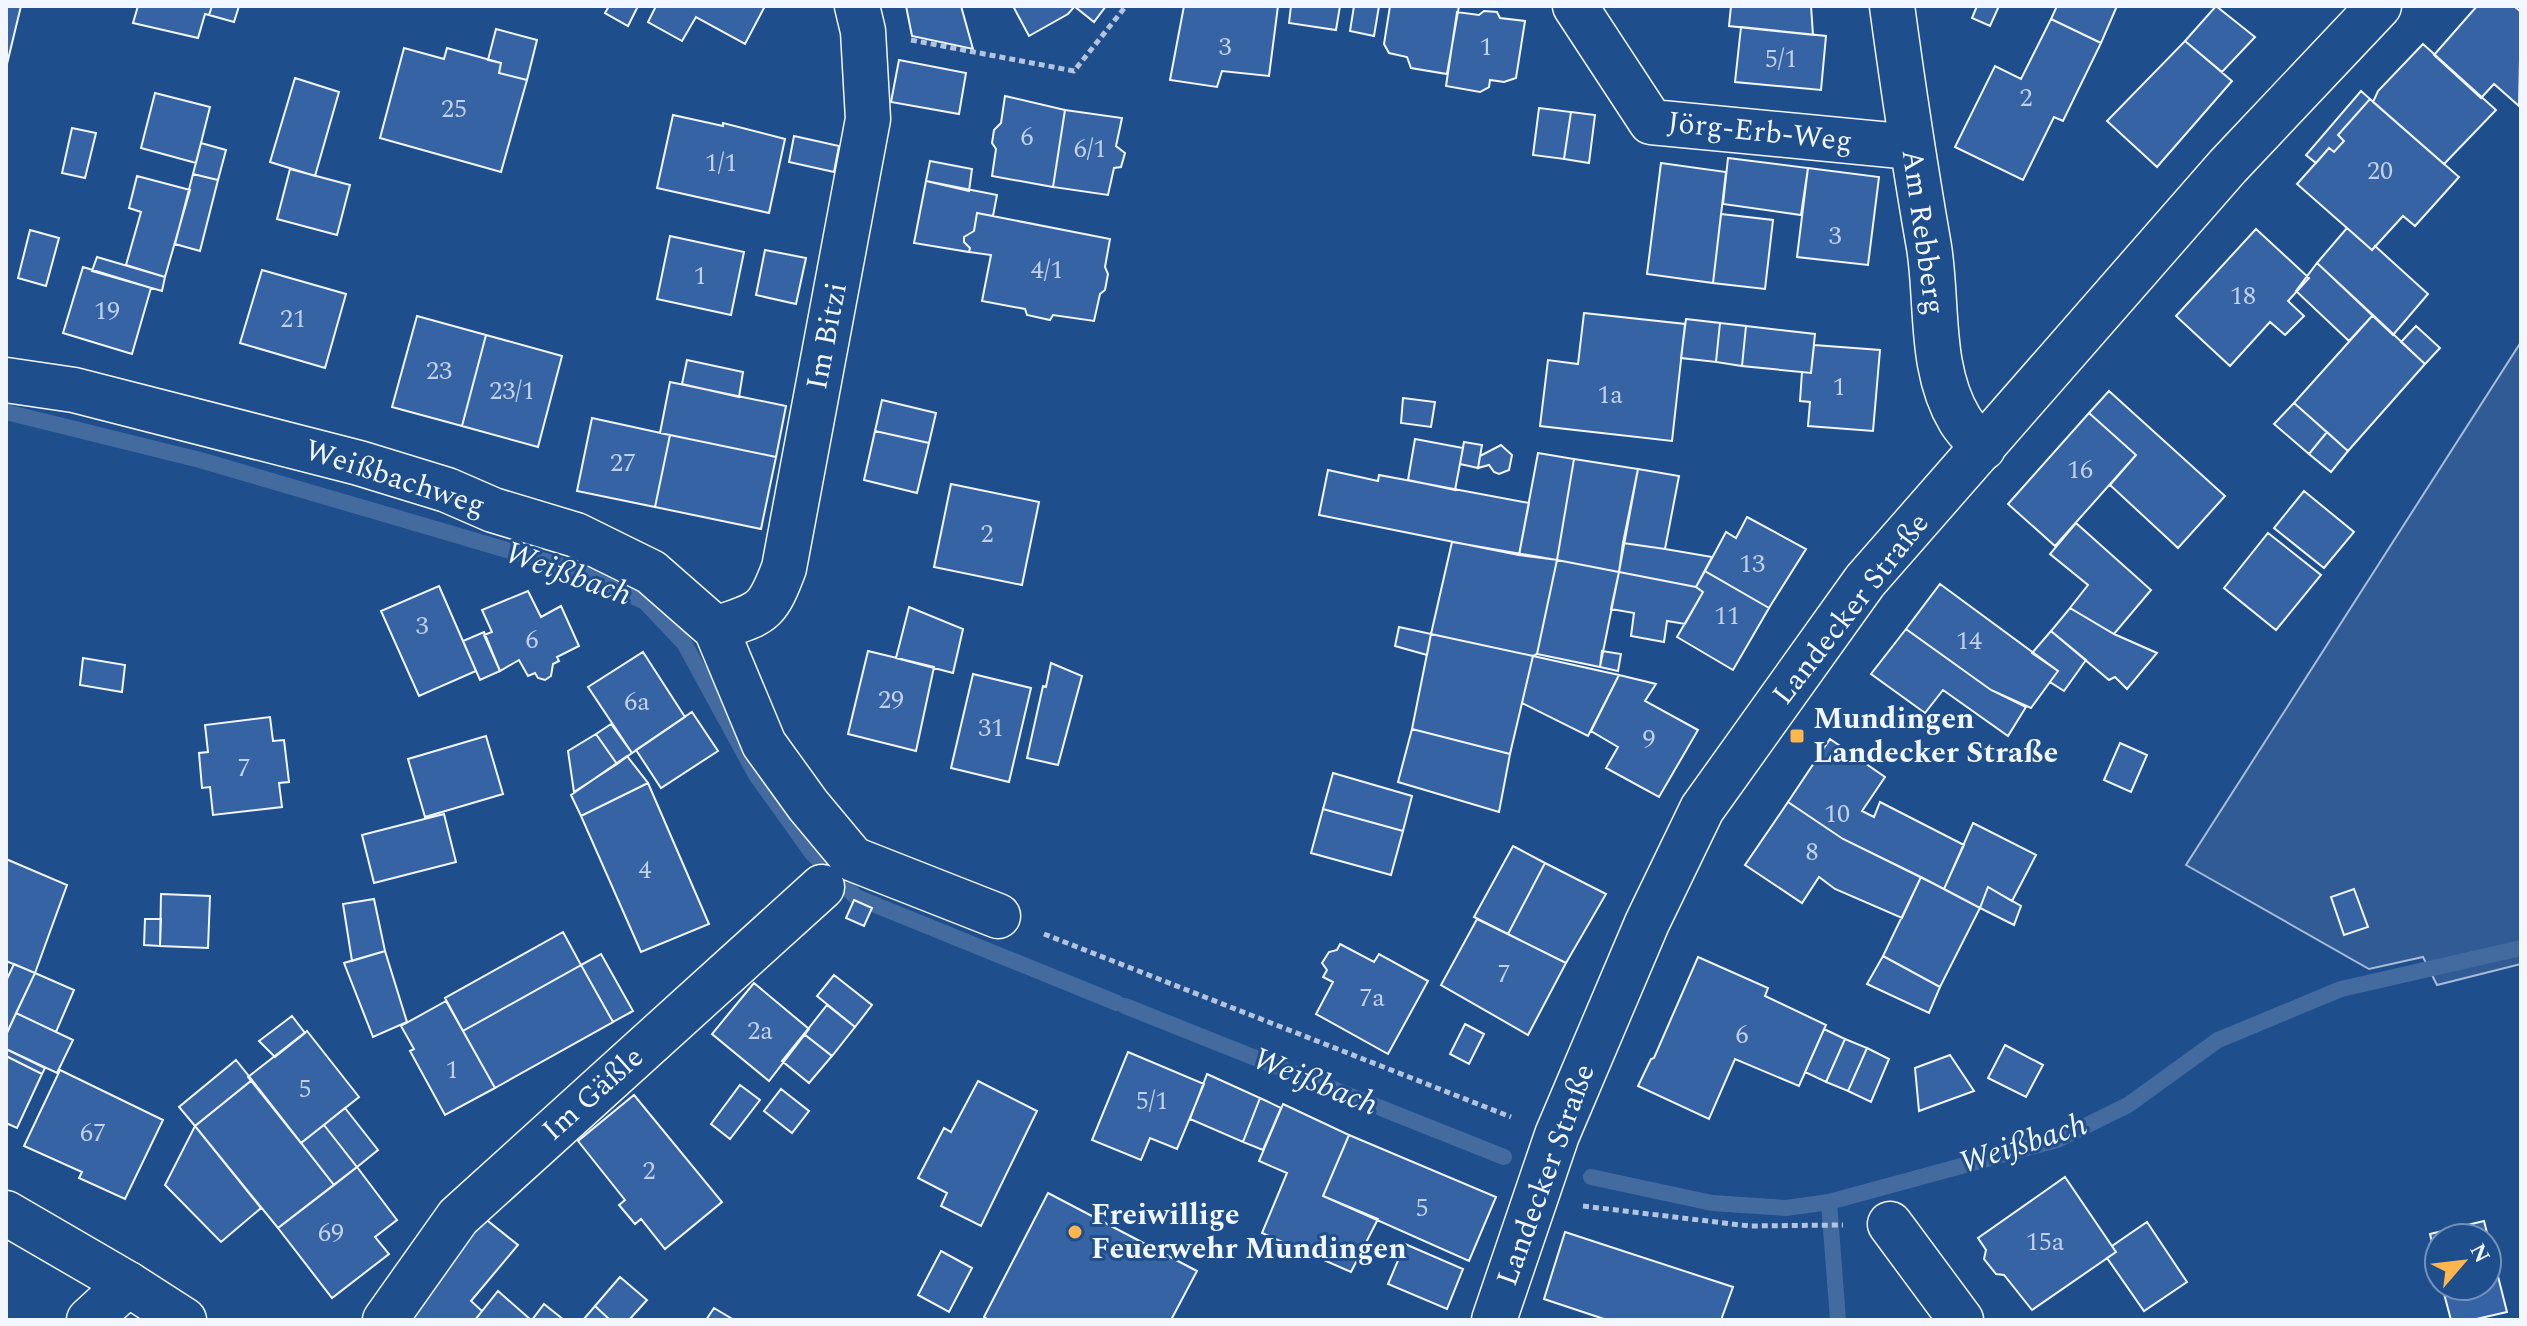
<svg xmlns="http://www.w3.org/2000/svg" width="2527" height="1326" font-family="Spectral,serif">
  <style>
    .green { fill: #305b95; stroke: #a8bbd7; stroke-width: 2 }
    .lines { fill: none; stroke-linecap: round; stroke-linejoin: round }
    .stream { stroke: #446ba0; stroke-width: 16 }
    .building { fill: #3563a3; stroke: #f2f6ff; stroke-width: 2 }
    .street-casing { stroke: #f2f6ff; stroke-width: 47 }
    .secondary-casing { stroke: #f2f6ff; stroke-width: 47 }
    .path { stroke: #b3c4dc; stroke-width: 5; stroke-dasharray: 6 4; stroke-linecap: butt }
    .street { stroke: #1f4e8c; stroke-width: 44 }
    .secondary { stroke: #1f4e8c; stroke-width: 44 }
    .poi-dot { fill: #ffb74d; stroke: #1f4e8c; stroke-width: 3 }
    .labels { text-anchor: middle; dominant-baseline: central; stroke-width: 6; stroke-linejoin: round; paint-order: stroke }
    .number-label { font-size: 26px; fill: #c3d1e8 }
    .street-label { font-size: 30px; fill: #f2f6ff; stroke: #1f4e8c }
    .poi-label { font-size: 30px; font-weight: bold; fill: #f2f6ff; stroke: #1f4e8c; text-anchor: start }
    .water-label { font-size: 32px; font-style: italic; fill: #f2f6ff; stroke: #1f4e8c }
  </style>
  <rect width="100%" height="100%" fill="#1f4e8c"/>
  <path class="green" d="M2521,342V964L2437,985L2423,957L2369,969L2186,865Z"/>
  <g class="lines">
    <path class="stream" d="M6,412L200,460L579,571L645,602L684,643L756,775L812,853L856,897L1117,1003
      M1125,1006L1504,1157
      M1591,1177L1712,1203L1786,1208L1829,1202L2057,1140L2128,1105L2218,1040L2341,989L2521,948
      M1829,1202L1838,1320"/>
  </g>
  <path class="building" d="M6,6H21L6,68Z
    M138,6H212L209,15L205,14L198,38L133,23Z
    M212,6H239L234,22L209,15Z
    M609,6H634L637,8L628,26L605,13Z
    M656,6H765L745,44L696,17L682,41L648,22Z
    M906,6H961L973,49L912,36Z
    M1013,6H1075L1068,14L1029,36Z
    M1074,6H1106L1094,22Z
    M1184,6H1278L1269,76L1222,71L1217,87L1170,80Z
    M1291,6H1340L1336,30L1289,23Z
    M1354,6H1379L1374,36L1350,31Z
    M1390,6H1459L1447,74L1411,68L1407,57L1389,53L1384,44Z
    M1731,6H1811L1813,35L1729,26Z
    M1977,6H1999L1990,26L1972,18Z
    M2057,6H2117L2101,43L2051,19Z
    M2216,6L2255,37L2222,72L2185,41Z
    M2477,6H2514L2521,12L2519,106L2494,84L2481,98L2434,55Z
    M1484,11L1497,12L1500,18L1525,21L1516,78L1504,82L1490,80L1489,87L1480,92L1446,86L1457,12L1479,15Z
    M2051,19L2101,43L2063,121L2054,117L2023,180L1955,147L1995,66L2021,79Z
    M1741,27L1826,36L1821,90L1735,82Z
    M496,29L537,40L527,80L499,73L501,63L488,60Z
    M2185,41L2232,81L2157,167L2107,121Z
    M2423,44L2496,110L2444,164L2373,102L2378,91Z
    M404,48L444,59L447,48L501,63L499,73L527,80L501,172L380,138Z
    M899,60L966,73L959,114L891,102Z
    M295,78L339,92L315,176L270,162Z
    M2361,91L2370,99L2338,135L2344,141L2334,152L2329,148L2316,163L2306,155Z
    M155,93L210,107L196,163L141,148Z
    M1005,96L1065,110L1053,187L992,176L996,149L992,143L994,130L1001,123Z
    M2370,99L2459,177L2415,226L2403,216L2372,250L2297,184L2329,148L2334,152L2344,141L2338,135Z
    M1539,108L1571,112L1564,159L1533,155Z
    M1065,110L1122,118L1116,146L1125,153L1121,167L1114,168L1108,195L1053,187Z
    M1571,112L1595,115L1589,163L1564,159Z
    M673,115L723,126V123L785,139L769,213L657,188Z
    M72,128L96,133L85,178L62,173Z
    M794,136L839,146L834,172L789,162Z
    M201,143L226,150L218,180L193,174Z
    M1728,158L1808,168L1801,215L1723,204Z
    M930,161L972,169L969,191L926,181Z
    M1661,163L1726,172L1713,283L1647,274Z
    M1808,168L1879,177L1868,265L1797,257Z
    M290,169L350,185L337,235L277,219Z
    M193,174L218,180L200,251L175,244Z
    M137,176L190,190L165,277L126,265L141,212L129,208Z
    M926,181L997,195L993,216L977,213L974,231L964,237V242L970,248L969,252L914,243Z
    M977,213L1110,239L1105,267L1108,274L1105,290L1100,294L1094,321L1053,315L1050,320L1027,315L1025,309L982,301L991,255L969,252L970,248L964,242V237L974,231Z
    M1721,214L1773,220L1765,289L1713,283Z
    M2347,228L2372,250L2375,246L2428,294L2393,335L2317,263Z
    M2256,229L2309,278L2288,301L2304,316L2285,335L2270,322L2230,366L2176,316Z
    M30,230L59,238L46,286L18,278Z
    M670,236L744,252L731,315L657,299Z
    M765,250L806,258L796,304L756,295Z
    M97,257L165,277L162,291L92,271Z
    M2317,263L2373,315L2349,341L2296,291Z
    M83,267L151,288L132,354L63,333Z
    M262,270L346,294L325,368L240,343Z
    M1584,313L1685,324L1672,441L1540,426L1548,360L1578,364Z
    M2373,315L2425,364L2348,451L2294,403Z
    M417,316L486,335L462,426L392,407Z
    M1686,319L1720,323L1716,362L1681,358Z
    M1720,323L1746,326L1742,366L1716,362Z
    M1746,326L1815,334L1811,373L1742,366Z
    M2416,326L2440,348L2425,364L2401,342Z
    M486,335L562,356L538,447L462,426Z
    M1814,345L1880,350L1873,431L1808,426L1810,402L1800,401L1802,372L1811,373Z
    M687,360L743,372L739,397L682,384Z
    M670,382L786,406L776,457L660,433Z
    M2109,391L2225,496L2178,548L2110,485L2136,455L2089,413Z
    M1403,398L1435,402L1431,427L1401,423Z
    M882,400L936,413L929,443L875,431Z
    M2294,403L2327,432L2309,454L2274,424Z
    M2089,413L2136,455L2055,546L2008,504Z
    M592,418L670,435L655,507L577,491Z
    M875,431L929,443L917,493L864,480Z
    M2327,432L2348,451L2331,472L2309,454Z
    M670,435L776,457L761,529L655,507Z
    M1415,439L1463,448L1455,490L1408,480Z
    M1464,442L1482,445L1478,468L1460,464Z
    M1501,445L1512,455L1509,470L1499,474L1494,472L1489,465L1478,468L1480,456Z
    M1538,453L1574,459L1557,560L1519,555Z
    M1574,459L1638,469L1619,572L1557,560Z
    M1638,469L1679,476L1665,549L1623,543Z
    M1328,470L1378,481L1379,475L1529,503L1519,555L1319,515Z
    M951,484L1039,502L1022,585L934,567Z
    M2304,491L2354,532L2324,568L2274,528Z
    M1747,517L1806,549L1769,608L1705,571L1726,532L1736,538Z
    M2076,523L2151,590L2114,634L2070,608L2088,585L2050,554Z
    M2268,533L2321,575L2276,630L2224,588Z
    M1452,542L1557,560L1537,654L1533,656L1431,634Z
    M1623,543L1665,549L1712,557L1696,587L1619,572Z
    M1557,560L1619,572L1600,667L1537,654Z
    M1705,571L1769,608L1733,670L1677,637L1703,592L1696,587Z
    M1619,572L1696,587L1703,592L1685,624L1667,621L1664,642L1631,636L1634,613L1611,609Z
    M1940,584L2058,671L2031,708L1991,690L1906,629Z
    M439,586L476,671L419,696L381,611Z
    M528,591L541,617L561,606L579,646L557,657L559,661L553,664L551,676L545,680L538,678L535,673L528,676L519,660L500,671L484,635L492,632L482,610Z
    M909,607L963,629L953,673L896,658Z
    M2070,608L2114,634L2157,653L2127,689L2115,677L2109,680L2051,631Z
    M1399,627L1431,634L1427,655L1395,646Z
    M1906,629L1991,690L2026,707L2008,736L1943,690L1925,713L1871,674Z
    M2051,631L2086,660L2064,691L2050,682L2058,671L2032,653Z
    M484,632L500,671L480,680L463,641Z
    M1431,634L1533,656L1510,754L1412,729Z
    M868,651L934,667L916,751L848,734Z
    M1602,651L1621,654L1618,671L1600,667Z
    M643,652L685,717L632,753L588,687Z
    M1533,656L1619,675L1588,736L1522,703Z
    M83,658L125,665L122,692L80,685Z
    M1051,663L1082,676L1058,765L1027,758L1043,686L1046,687Z
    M973,674L1031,688L1009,782L951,768Z
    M1619,675L1656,684L1645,701L1698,730L1659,797L1606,768L1618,747L1591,731Z
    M692,712L718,751L661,788L636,750Z
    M270,717L273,741L284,740L289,782L279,783L282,807L213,815L210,787L202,788L199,753L208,752L205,725Z
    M611,724L632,753L617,764L596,734Z
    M1412,729L1510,754L1499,812L1398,782Z
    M596,734L617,764L574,792L568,751Z
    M486,736L503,794L425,817L408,759Z
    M1830,739L1885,777L1862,811L1874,817L1880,802L1964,845L1944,889L1843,839L1788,802Z
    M2120,743L2147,755L2131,792L2104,780Z
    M627,756L648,783L581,816L571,795Z
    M1333,773L1412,796L1403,831L1323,809Z
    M648,783L709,924L641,952L581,816Z
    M1788,802L1843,839L1921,877L1902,918L1835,889L1819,877L1802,903L1745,865Z
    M1323,809L1403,831L1391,875L1311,853Z
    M444,814L456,862L374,883L362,835Z
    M1973,823L2036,855L2012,901L1988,887L1980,908L1944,889Z
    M1513,846L1545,863L1508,934L1474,917Z
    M6,859L67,885L35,973L6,961Z
    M1545,863L1606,894L1566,963L1508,934Z
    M1921,877L1980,908L1940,987L1883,956Z
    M1988,887L2021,906L2014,925L1980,908Z
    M2354,889L2368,927L2344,935L2331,897Z
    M161,894L210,896L208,948L160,946Z
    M374,899L385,951L352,961L343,904Z
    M854,900L872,908L864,926L846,918Z
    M145,919H161L160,946L144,945Z
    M1477,919L1566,963L1528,1035L1441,985Z
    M563,932L581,965L463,1031L445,998Z
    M1340,944L1374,962L1379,954L1428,981L1388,1054L1316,1014L1333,982L1323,977L1327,970L1322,963L1329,952L1337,950Z
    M385,951L407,1022L373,1037L344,963Z
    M601,954L633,1011L613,1022L581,965Z
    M1883,956L1940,987L1929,1013L1867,984Z
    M1698,957L1768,988L1765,996L1826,1025L1799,1086L1735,1059L1709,1119L1638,1086L1651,1059L1654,1058Z
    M14,964L35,973L6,1035V981Z
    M581,965L613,1022L495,1088L463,1031Z
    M35,973L74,990L56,1032L16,1013Z
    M834,975L872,1005L855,1027L817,996Z
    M754,983L809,1029L769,1081L712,1034Z
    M446,1001L495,1088L445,1115L410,1051L414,1049L401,1026Z
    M827,1005L855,1027L832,1056L804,1034Z
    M16,1013L73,1040L57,1073L6,1049V1035Z
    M292,1016L305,1033L275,1057L259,1041Z
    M1465,1024L1484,1034L1469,1064L1450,1054Z
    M1824,1029L1845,1039L1826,1082L1805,1072Z
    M307,1031L359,1097L301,1143L248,1077Z
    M804,1034L832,1056L809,1083L782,1061Z
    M1845,1039L1867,1048L1848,1091L1826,1082Z
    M2005,1045L2043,1065L2026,1097L1988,1078Z
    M1867,1048L1889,1059L1871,1102L1848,1091Z
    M6,1049L45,1068L42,1074L6,1056Z
    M1128,1052L1204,1084L1177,1149L1150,1138L1141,1160L1092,1140Z
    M1950,1055L1974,1091L1919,1111L1915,1068Z
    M6,1056L42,1074L17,1128L6,1123Z
    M236,1060L252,1080L195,1126L179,1107Z
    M60,1070L163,1120L125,1199L79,1178L82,1172L24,1146Z
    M1207,1074L1260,1098L1243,1142L1190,1119Z
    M252,1080L334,1185L278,1228L195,1126Z
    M978,1081L1037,1111L981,1226L941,1206L947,1193L918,1178L944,1128L951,1132Z
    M740,1085L760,1100L730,1139L711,1124Z
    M781,1089L809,1111L792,1133L764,1111Z
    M634,1095L722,1202L665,1249L641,1219L635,1224L619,1205L625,1200L578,1141Z
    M1260,1098L1281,1108L1263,1150L1243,1142Z
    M1283,1104L1349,1135L1323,1196L1378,1219L1351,1272L1262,1233L1287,1173L1259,1161Z
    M345,1108L378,1150L357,1167L324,1125Z
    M324,1125L357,1167L334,1185L301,1143Z
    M195,1126L261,1208L221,1242L165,1185Z
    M1349,1135L1496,1197L1469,1261L1323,1196Z
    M357,1167L397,1220L375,1237L389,1254L332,1298L278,1228Z
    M2065,1177L2116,1252L2032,1310L2004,1275L1996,1274L1984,1259L1986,1250L1978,1238Z
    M1048,1193L1197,1271L1171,1320H989L984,1317Z
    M483,1217L518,1245L471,1301L482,1311L475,1320H399Z
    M2484,1221L2507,1312L2472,1320H2451L2442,1286H2487V1238H2439V1272L2430,1234Z
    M2147,1222L2187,1282L2144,1311L2107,1258L2116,1252L2112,1246Z
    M1565,1232L1733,1287L1721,1320H1607L1544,1299Z
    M1405,1244L1463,1269L1447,1309L1388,1284Z
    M941,1251L972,1268L949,1312L918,1295Z
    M620,1277L647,1300L629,1320H610L595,1306Z
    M498,1291L531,1320H475Z
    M544,1304L564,1320H532Z
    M595,1306L610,1320H583Z
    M714,1308L734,1320H706Z"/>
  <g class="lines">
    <g class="street-casing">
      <path id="street" d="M1575,6L1651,122L1911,147
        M1892,6C1903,87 1915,167 1929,247C1938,303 1929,369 1960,420C1966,430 1976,439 1983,448
        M6,380L74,390L359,463L447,490L493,510L576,535L651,572L716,629L764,744L808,805L853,859L998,916
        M716,629C762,612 766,616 784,568L868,119L863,31L857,6
        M1890,1224L1961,1320
        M89,1320L128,1284
        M385,1320L458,1217L822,887"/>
    </g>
    <g class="secondary-casing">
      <path id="secondary" d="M6,1213L128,1284L184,1320
        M1494,1320L1557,1135L1647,923L1702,809L1865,581L2228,166L2379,6"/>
    </g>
    <path class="path" d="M911,40L1074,71L1126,6
      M1044,934L1511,1117
      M1583,1206L1749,1226L1843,1225"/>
    <use href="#street" class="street"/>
    <use href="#secondary" class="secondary"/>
  </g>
  <g class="poi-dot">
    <rect x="1789" y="728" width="16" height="16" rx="4"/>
    <circle cx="1075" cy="1232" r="8"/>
  </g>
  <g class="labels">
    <g class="number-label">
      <text x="1225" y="47">3</text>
      <text x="1486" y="47">1</text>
      <text x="1781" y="59">5/1</text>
      <text x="2026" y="98">2</text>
      <text x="454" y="109">25</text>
      <text x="1027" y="137">6</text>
      <text x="1090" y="149">6/1</text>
      <text x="721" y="163">1/1</text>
      <text x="2380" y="171">20</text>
      <text x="1835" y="236">3</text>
      <text x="1047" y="270">4/1</text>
      <text x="700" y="276">1</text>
      <text x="2243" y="296">18</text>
      <text x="107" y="311">19</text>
      <text x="293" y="319">21</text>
      <text x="439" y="371">23</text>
      <text x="1839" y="387">1</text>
      <text x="512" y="391">23/1</text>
      <text x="1610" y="395">1a</text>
      <text x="623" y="463">27</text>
      <text x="2080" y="470">16</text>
      <text x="987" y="534">2</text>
      <text x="1752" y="564">13</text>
      <text x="1727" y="616">11</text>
      <text x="422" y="626">3</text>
      <text x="532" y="640">6</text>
      <text x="1969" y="641">14</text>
      <text x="891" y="700">29</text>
      <text x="637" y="702">6a</text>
      <text x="991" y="728">31</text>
      <text x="1649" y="739">9</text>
      <text x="244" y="768">7</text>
      <text x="1837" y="814">10</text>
      <text x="1812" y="852">8</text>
      <text x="645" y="870">4</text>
      <text x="1504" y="974">7</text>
      <text x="1372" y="998">7a</text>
      <text x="760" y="1031">2a</text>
      <text x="1742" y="1035">6</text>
      <text x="452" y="1070">1</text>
      <text x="305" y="1089">5</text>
      <text x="1152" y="1101">5/1</text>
      <text x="93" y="1133">67</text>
      <text x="649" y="1171">2</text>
      <text x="1422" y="1208">5</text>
      <text x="331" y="1233">69</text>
      <text x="2045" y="1242">15a</text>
    </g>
    <g class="street-label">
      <text transform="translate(1760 132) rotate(6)">Jörg-Erb-Weg</text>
      <text transform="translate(1923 232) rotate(82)">Am Rebberg</text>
      <text transform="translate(827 336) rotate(-79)">Im Bitzi</text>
      <text transform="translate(395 478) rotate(18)">Weißbachweg</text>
      <text transform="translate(1851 609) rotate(-52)">Landecker Straße</text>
      <text transform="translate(593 1094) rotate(-42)">Im Gäßle</text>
      <text transform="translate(1546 1175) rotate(-70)">Landecker Straße</text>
    </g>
    <g class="poi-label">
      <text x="1813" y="719">Mundingen<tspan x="1813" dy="34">Landecker Straße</tspan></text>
      <text x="1091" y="1215">Freiwillige<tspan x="1091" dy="34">Feuerwehr Mundingen</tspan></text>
    </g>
    <g class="water-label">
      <text transform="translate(568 574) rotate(20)">Weißbach</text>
      <text transform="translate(1315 1082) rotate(22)">Weißbach</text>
      <text transform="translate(2023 1144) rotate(-18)">Weißbach</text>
    </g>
  </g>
  <rect width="2527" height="1326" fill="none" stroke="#f2f6ff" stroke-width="16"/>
  <g transform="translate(2463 1262) rotate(62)"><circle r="38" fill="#1f4e8c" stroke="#7391ba" stroke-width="2"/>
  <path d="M0-6L14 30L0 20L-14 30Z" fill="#ffb74d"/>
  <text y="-12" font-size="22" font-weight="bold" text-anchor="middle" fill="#f2f6ff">N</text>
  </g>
</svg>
